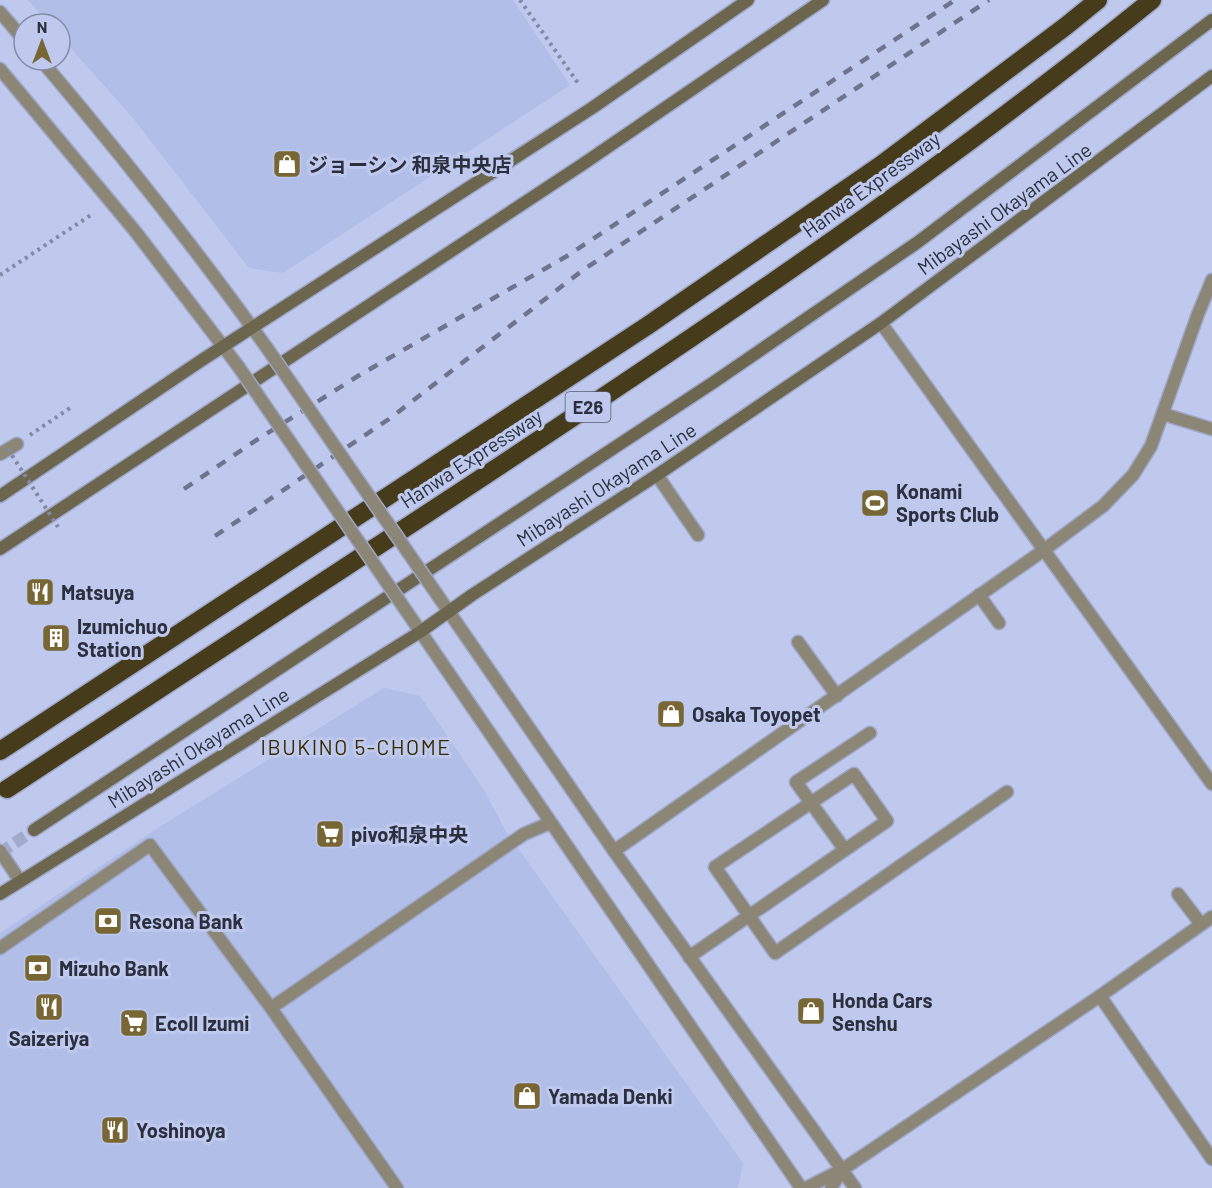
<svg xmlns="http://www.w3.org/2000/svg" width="1212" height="1188" font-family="Barlow,'Noto Sans JP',sans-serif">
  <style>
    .built { fill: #b0bee8 }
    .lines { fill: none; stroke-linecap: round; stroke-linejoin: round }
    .secondary-tunnel { stroke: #a1aaca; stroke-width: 12; stroke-dasharray: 12 6; stroke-linecap: butt }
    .service-casing { stroke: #9ea7c6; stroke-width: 15 }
    .pedestrian-casing { stroke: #9ea7c6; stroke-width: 15 }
    .minor-casing { stroke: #9ea7c6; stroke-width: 15 }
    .tertiary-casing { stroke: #9ea7c6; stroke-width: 15 }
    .secondary-casing { stroke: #9ea7c6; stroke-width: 15 }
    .motorway-casing { stroke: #9ea7c6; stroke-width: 21 }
    .path { stroke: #8189a4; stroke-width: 4; stroke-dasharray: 3 4.5; stroke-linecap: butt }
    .service { stroke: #8c8677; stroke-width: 12 }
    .pedestrian { stroke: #8c8677; stroke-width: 12 }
    .minor { stroke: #8c8677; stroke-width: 12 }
    .tertiary { stroke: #8c8677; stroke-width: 12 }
    .secondary { stroke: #6d664f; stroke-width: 12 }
    .motorway { stroke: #463b1a; stroke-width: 18 }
    .rail { stroke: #6d748b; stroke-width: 4.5; stroke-dasharray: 10 10; stroke-linecap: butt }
    .tertiary-bridge-casing { stroke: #9ea7c6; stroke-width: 15; stroke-linecap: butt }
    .path-bridge { stroke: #8189a4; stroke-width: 4; stroke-dasharray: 3 4.5; stroke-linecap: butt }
    .tertiary-bridge { stroke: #8c8677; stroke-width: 12 }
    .labels { text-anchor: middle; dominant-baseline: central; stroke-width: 6; stroke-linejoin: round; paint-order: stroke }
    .shield { fill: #bec9ed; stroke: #585e72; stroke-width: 1.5 }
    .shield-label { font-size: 18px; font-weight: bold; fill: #2c303e }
    .poi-label { font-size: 20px; font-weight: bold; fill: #2c303e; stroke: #bec9ed; text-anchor: start }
    .street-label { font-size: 20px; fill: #2c303e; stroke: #bec9ed }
    .neighbourhood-label { font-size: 21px; letter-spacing: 1.5px; fill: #382b01; stroke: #bec9ed }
  </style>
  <rect width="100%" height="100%" fill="#bec9ed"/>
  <path class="built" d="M28,0H513L570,85L283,273L249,268L133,118L60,36V24H49Z
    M384,688L420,696L484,790L505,830L743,1163L738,1188H0V933L161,826Z"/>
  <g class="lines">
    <path class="secondary-tunnel" d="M0,853L34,830"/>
    <g class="service-casing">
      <path id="service" d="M657,475L698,535
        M979,595L999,623
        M798,642L837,696
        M845,850L796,782L870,733
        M0,851L20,881
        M1178,894L1201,924
        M0,948L150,845L271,1008L397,1188
        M689,957L887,821L854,774L715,867L775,953L1007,792
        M1100,996L1212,1159
        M271,1008L524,834L550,823"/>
    </g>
    <g class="pedestrian-casing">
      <path id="pedestrian" d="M0,454L17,444"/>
    </g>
    <g class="minor-casing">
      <path id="minor" d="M1163,414L1212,429
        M614,851L1044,550L1103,506L1133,475L1151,446L1198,314L1212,280"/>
    </g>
    <g class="tertiary-casing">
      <path id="tertiary" d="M0,12L24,40
        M41,60C120,153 196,249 267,348
        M0,69L135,231L238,366
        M881,323L1212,784
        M436,593L614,851L855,1188
        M407,612L801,1188
        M806,1188L843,1169L867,1153L1100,996L1212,917
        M831,1188L842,1170"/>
    </g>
    <g class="secondary-casing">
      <path id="secondary" d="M0,496L202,360L592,108L748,0
        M0,549L583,164L823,0
        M34,830L714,382L918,242L1212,20
        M0,894L420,632L472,595L657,475L881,323L1212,76"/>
    </g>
    <g class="motorway-casing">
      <path id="motorway" d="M0,751L647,326L881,165L1066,26L1098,0
        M7,789C159,689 311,589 463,490C698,335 933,178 1152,0"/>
    </g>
    <path class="path" d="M520,0L580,86
      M0,275L94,213
      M30,435L70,408"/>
    <use href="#service" class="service"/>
    <use href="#pedestrian" class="pedestrian"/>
    <use href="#minor" class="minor"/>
    <use href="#tertiary" class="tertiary"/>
    <use href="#secondary" class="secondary"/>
    <use href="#motorway" class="motorway"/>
    <path class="rail" d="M184,489L255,441L358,376L567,256L955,0
      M215,536L389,419L583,270L989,0"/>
    <g class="tertiary-bridge-casing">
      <path id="tertiary-bridge" d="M267,348L436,593
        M238,366L407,612"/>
    </g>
    <path class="path-bridge" d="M8,449L58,527"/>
    <use href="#tertiary-bridge" class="tertiary-bridge"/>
  </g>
  <defs>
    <g id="shop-square" transform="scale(1.5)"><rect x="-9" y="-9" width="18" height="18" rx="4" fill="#786735" stroke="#bec9ed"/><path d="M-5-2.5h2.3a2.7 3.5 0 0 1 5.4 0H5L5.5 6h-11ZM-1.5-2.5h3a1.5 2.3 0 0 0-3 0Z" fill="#fff"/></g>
    <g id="stadium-square" transform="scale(1.5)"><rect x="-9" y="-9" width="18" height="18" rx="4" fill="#786735" stroke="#bec9ed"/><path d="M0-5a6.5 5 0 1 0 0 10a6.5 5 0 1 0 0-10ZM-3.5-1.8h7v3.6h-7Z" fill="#fff"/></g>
    <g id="restaurant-square" transform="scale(1.5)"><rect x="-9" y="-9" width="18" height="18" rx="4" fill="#786735" stroke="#bec9ed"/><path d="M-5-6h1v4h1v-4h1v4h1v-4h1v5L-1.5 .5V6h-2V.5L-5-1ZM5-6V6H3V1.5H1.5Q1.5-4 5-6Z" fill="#fff"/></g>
    <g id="building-square" transform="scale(1.5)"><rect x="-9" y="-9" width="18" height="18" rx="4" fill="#786735" stroke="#bec9ed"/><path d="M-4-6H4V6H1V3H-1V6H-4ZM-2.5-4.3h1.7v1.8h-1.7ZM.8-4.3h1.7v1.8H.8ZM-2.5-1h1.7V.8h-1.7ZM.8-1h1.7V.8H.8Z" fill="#fff"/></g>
    <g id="supermarket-square" transform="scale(1.5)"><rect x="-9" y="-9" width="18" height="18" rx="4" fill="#786735" stroke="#bec9ed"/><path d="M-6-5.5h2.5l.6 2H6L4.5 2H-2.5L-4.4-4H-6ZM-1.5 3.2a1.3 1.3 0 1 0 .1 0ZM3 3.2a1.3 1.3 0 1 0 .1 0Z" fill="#fff"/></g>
    <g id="bank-square" transform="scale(1.5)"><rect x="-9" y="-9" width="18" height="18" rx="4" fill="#786735" stroke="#bec9ed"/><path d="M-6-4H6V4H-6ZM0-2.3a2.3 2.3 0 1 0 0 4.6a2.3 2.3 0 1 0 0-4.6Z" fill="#fff"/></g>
  </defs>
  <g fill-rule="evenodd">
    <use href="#shop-square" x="287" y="164"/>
    <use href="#stadium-square" x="875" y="503"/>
    <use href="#restaurant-square" x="40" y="592"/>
    <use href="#building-square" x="56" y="638"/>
    <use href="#shop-square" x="671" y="714"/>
    <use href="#supermarket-square" x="330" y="834"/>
    <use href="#bank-square" x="108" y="921"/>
    <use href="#bank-square" x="38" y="968"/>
    <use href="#restaurant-square" x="49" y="1007"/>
    <use href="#shop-square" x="811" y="1011"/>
    <use href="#supermarket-square" x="134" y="1023"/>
    <use href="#shop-square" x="527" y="1096"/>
    <use href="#restaurant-square" x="115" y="1130"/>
  </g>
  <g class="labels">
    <rect class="shield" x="565.5" y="392" width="45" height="30" rx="4.5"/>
    <g class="shield-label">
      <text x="588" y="407">E26</text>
    </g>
    <g class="poi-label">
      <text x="308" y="164">ジョーシン 和泉中央店</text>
      <text x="896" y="491">Konami<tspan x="896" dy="23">Sports Club</tspan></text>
      <text x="61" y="592">Matsuya</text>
      <text x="77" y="626">Izumichuo<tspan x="77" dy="23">Station</tspan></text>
      <text x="692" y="714">Osaka Toyopet</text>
      <text x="351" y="834">pivo和泉中央</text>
      <text x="129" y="921">Resona Bank</text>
      <text x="59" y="968">Mizuho Bank</text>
      <text x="832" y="1000">Honda Cars<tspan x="832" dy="23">Senshu</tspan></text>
      <text x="155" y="1023">Ecoll Izumi</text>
      <text x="49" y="1038" text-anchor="middle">Saizeriya</text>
      <text x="548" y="1096">Yamada Denki</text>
      <text x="136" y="1130">Yoshinoya</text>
    </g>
    <g class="street-label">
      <text transform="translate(871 184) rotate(-36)">Hanwa Expressway</text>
      <text transform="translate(1004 208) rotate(-36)">Mibayashi Okayama Line</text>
      <text transform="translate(471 458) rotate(-33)">Hanwa Expressway</text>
      <text transform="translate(606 484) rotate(-33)">Mibayashi Okayama Line</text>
      <text transform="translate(198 747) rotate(-32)">Mibayashi Okayama Line</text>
    </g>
    <g class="neighbourhood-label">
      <text x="356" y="746">IBUKINO 5-CHOME</text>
    </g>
  </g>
  <g transform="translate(42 42)"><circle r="28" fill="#bec9ed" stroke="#848ca7" stroke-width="1.5"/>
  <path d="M0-4.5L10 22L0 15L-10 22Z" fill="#786735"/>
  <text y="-9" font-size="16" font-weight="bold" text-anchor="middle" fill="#2c303e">N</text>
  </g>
</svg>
